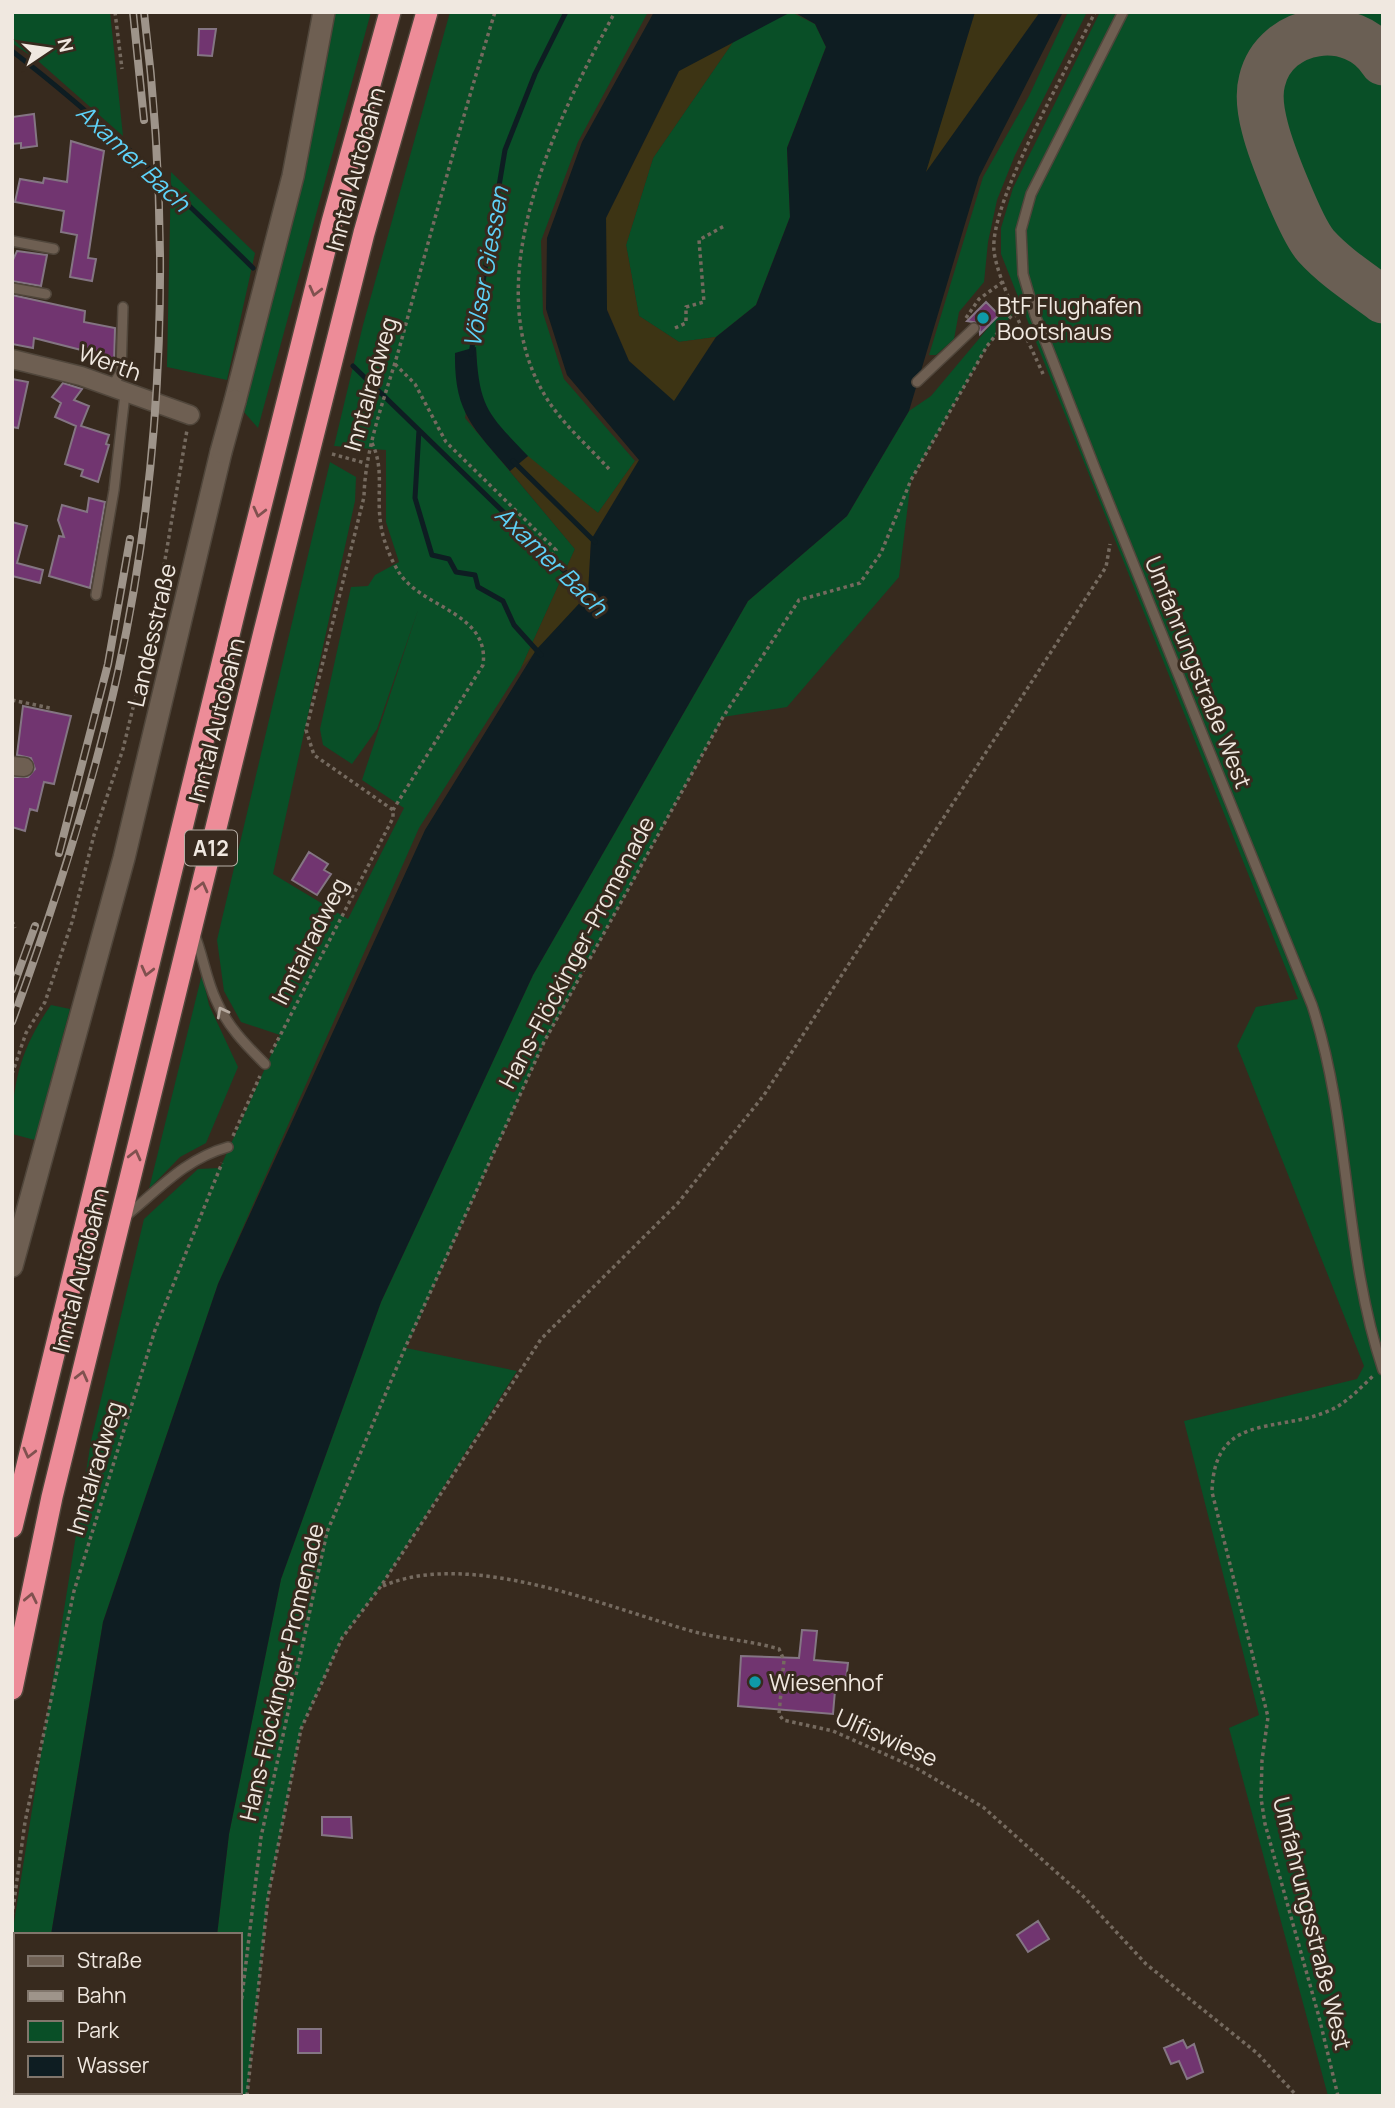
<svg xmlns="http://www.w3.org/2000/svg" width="1395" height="2108" font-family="Manrope,sans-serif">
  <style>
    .green { fill: #094f27 }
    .sand { fill: #3d3414 }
    .water { fill: #0e1d22 }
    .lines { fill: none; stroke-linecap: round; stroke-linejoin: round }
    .stream { stroke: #0e1d22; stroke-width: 5 }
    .taxiway { stroke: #6a5f54; stroke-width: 47 }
    .building { fill: #713570; stroke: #847583; stroke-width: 2 }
    .lane-casing { stroke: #50463b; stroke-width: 12 }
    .street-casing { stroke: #50463b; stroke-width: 21 }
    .secondary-casing { stroke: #50463b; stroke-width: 24 }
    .highway-casing { stroke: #50463b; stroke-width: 24 }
    .path { stroke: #756a5f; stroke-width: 3.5; stroke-dasharray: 3.5 3.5; stroke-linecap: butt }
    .lane { stroke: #6e5f52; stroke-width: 9 }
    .street { stroke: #6e5f52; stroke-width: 18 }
    .secondary { stroke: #6e5f52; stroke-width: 21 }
    .highway { stroke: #ed8c98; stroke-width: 21 }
    .rail-casing { stroke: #9e948a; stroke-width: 8 }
    .rail { stroke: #372a1e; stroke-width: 5; stroke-dasharray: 16; stroke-linecap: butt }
    .secondary-bridge-casing { stroke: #50463b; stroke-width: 24; stroke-linecap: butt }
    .secondary-bridge { stroke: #6e5f52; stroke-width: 21 }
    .oneway { stroke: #80514f }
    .oneway2 { stroke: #b6aaa0 }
    .culture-dot { fill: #0f9aa8; stroke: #372a1e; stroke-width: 2.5 }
    .labels { text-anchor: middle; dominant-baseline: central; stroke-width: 6; stroke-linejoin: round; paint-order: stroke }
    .shield { fill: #372a1e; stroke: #b8afa6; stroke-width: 2 }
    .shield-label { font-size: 21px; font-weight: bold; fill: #f0e8e0 }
    .street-label { font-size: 23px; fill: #f0e8e0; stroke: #372a1e }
    .poi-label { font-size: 23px; fill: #f0e8e0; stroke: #372a1e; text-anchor: start }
    .water-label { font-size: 24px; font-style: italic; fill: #5ed2f8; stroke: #372a1e }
  </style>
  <rect width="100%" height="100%" fill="#372a1e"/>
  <path class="green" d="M12,12H110L123,136L37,60L12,43Z
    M333,12H371L258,428L244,412L287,240Z
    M450,12H648L578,142L541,241L543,313L564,379L635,461L598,513C568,489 509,447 489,416C477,397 477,369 476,348L465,418L575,549L521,668L419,828L218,1284L103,1622L51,1935H16V2092H25V2096H12V1935L91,1441L144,1219L198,1169L220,1168L280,1035L241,1022L224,991L217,940L330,462L356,477L355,501L273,874L348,919L404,808L362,780L418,610L377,729L352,764L323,745L320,729L351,587L368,586L375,575L399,562L386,522V450L334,446L363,325Z
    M791,12L815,24L826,47L787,148L790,217L756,305L716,337L679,342L639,316L626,245L653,158L735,39Z
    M1068,12H1087L1015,155L997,200L988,242L984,282L959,312L954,339L936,355H929L983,177L1029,96Z
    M1100,12H1383V2096H1328L1229,1728L1259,1715L1184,1421L1357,1379L1364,1366L1237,1046L1256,1007L1298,999L1001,254V228L1013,188Z
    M171,172L255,253L227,380L167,367Z
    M1016,310L987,346L911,480L899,577L787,707L723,717L544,1042L406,1348L517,1371L381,1586L342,1638L301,1729L268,1897L247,2096H197V2092H240V1935H217L229,1834L281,1579L381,1302L533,975L748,601L847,516L909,411L931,396L999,315Z
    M202,974L209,1005L238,1067L206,1143L180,1157L149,1189Z
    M51,1005L70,1009L35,1140L12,1134C12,1082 21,1048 51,1005Z"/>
  <path class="sand" d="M975,12H1040L924,175Z
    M735,39L653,158L626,245L639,316L679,342L716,337L674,402L629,361L607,309L606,218L679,71Z
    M528,456L598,513L635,461L639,460L591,540L588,594L521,668L575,549L510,471Z"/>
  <path class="water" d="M654,12H791L679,71L606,218L607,310L629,361L674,401L716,337L756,305L790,217L787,148L826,47L815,24L794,12H975L926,172L1040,12H1063L979,177L909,411L847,516L748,601L533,975L381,1302L281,1579L229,1834L217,1935H51L103,1622L218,1284L425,830L536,650L588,594L591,540L639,460L567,375L546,309L547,238L582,142Z
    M476,347C479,408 488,414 528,456L510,471C473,427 454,413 455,353Z
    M25,2092H197V2096H25Z"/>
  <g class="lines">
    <path class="stream" d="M12,51C98,117 176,192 253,268
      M471,354L505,150L535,74L566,12
      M353,366L592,598
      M419,430L415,498L432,555L449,559L456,572L475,575L478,587L503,601L514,625L541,655
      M513,461L595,542"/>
    <path class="taxiway" d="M1383,62C1354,15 1275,25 1262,81C1258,96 1261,113 1265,128C1271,152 1301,229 1316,246C1335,267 1360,283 1383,300"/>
  </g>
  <path class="building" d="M199,29H216L212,56L198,55Z
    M34,114L37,146L21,148V143L12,144V117Z
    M71,141L104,151L88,258L96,259L92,281L70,277L77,235L61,232L64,211L15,202L20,179L43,183L44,178L67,182Z
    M17,251L47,255L41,286L12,281V262Z
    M12,295L85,311L84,322L115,328L114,364L105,370L89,352L34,338L33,348L12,344Z
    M986,302L999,315L980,334L979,323L967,321Z
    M12,379L28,382L18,428L12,427Z
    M63,383L82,389L74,400L89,406L81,426L109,435L106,444L109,445L98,482L81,476L83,470L65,464L76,426L55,417L61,403L52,397Z
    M89,498L105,502L90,588L49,576L59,536L64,537L58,520L62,505L87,512Z
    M12,522L27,526L17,563L43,570L40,583L12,576Z
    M23,706L71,716L54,784L44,782L37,811L30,809L25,831L12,827L13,777H28L35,769L31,758L17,755Z
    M309,852L328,864L324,870L331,874L317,895L292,880Z
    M802,1630L817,1631L814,1660L848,1663L846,1680L836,1679L833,1714L738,1706L741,1656L799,1658Z
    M322,1817H351L352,1838L322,1835Z
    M1038,1921L1049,1939L1028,1952L1017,1935Z
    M298,2029H321V2053H298Z
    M1183,2040L1187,2048L1194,2044L1203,2072L1187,2079L1179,2061L1171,2064L1164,2048Z"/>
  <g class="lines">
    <g class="lane-casing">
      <path id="lane" d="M1123,12L1031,194L1021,230L1023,274L1035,315L1096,471L1312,1005C1351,1124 1343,1251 1383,1370
        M12,241L54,249
        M12,288L46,294
        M917,382L974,328
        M111,388L121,372L123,307
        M96,595L114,490L125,394
        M194,933C203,955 206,979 216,1000C227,1026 246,1045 265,1064
        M126,1216C159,1189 185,1159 228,1147"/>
    </g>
    <g class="street-casing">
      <path id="street" d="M12,359L81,376L190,415
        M12,766L24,767"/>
    </g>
    <g class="secondary-casing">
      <path id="secondary" d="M235,401L293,176L324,12
        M12,1266L124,858L221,452"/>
    </g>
    <g class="highway-casing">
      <path id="highway" d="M12,1527L237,602L332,222L390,12
        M12,1689L52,1497L264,632L364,233L427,12"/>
    </g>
    <path class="path" d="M115,12L122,69
      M966,318L979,299L1004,281
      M675,328L686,323V307L704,302L699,240L726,225
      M395,364L415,384L446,442L556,550L542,567
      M1043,374C1030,344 997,280 994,251C989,201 1071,63 1095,12
      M372,443C384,468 377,491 380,518C381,535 390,559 400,574C423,608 490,613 483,665L393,810
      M332,454L365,463
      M609,469C590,448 565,426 549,402C472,285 557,119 615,12
      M12,700L50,708
      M12,921L15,928
      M271,1053L393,818V810L314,755L306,730L364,497C365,445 387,393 401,342C431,232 461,122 495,12
      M12,1074L26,1033L45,1002L72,922L94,835L123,749L156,613L187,430
      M233,1136L260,1076
      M383,1586C471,1548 608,1608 695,1632C722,1639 752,1641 779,1649L784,1660L779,1714L783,1720L833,1731L916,1768L983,1807L1082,1895L1146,1964L1257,2053L1297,2096
      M12,1916L25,1822L74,1591L155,1330L222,1163
      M240,2013L261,1837L327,1532L405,1348L544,1042L723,717L799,600L860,583L881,553L911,480L987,346L1016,310
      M233,2096V2092
      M247,2096L268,1897L301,1729L342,1638L381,1586L541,1339L678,1203L764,1095L1106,567L1110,544
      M1338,2096L1319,2017L1265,1824L1261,1798L1262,1760L1268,1717L1212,1492C1214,1413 1274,1433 1326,1412C1345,1405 1358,1390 1373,1376"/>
    <use href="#lane" class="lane"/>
    <use href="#street" class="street"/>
    <use href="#secondary" class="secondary"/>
    <use href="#highway" class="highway"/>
    <g class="rail-casing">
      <path id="rail" d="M133,12L144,120
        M59,853L108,664L130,539
        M12,990L35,926
        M12,1022C54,907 92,791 118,672C165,456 171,230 144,12"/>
    </g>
    <use href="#rail" class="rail"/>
    <g class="secondary-bridge-casing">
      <path id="secondary-bridge" d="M221,452L235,401"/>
    </g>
    <use href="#secondary-bridge" class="secondary-bridge"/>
  </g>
  <defs><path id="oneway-chevron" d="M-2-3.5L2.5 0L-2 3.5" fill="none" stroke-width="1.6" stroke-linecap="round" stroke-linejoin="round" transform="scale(1.75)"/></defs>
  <g class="oneway">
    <use href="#oneway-chevron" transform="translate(315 291) rotate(104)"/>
    <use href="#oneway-chevron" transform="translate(259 512) rotate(104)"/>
    <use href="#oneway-chevron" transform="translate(202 887) rotate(-76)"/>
    <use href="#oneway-chevron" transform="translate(147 971) rotate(104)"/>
    <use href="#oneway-chevron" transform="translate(135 1155) rotate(-76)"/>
    <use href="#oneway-chevron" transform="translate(82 1376) rotate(-76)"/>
    <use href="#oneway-chevron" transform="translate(29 1453) rotate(104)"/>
    <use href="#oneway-chevron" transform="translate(31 1598) rotate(-78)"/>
  </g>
  <use class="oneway2" href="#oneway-chevron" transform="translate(222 1012) rotate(-118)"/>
  <g class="culture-dot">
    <circle cx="983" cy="318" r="7"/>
    <circle cx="755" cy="1682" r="7"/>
  </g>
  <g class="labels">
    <rect class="shield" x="185" y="830.5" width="52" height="35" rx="5"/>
    <g class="shield-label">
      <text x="211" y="848">A12</text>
    </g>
    <g class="street-label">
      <text transform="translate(355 169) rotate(-75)">Inntal Autobahn</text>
      <text transform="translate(110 362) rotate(20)">Werth</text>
      <text transform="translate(370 384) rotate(-74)">Inntalradweg</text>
      <text transform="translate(151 635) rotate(-77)">Landesstraße</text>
      <text transform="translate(1199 672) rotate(68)">Umfahrungstraße West</text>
      <text transform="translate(216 720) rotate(-76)">Inntal Autobahn</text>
      <text transform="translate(309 941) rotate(-63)">Inntalradweg</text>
      <text transform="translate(576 952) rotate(-62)">Hans-Flöckinger-Promenade</text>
      <text transform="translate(80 1270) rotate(-76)">Inntal Autobahn</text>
      <text transform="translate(94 1468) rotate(-73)">Inntalradweg</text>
      <text transform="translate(281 1672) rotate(-77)">Hans-Flöckinger-Promenade</text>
      <text transform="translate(887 1737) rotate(24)">Ulfiswiese</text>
      <text transform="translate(1313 1923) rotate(76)">Umfahrungsstraße West</text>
    </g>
    <g class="poi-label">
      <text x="997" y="305">BtF Flughafen<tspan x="997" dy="26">Bootshaus</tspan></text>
      <text x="769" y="1682">Wiesenhof</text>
    </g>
    <g class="water-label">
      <text transform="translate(134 157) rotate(43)">Axamer Bach</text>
      <text transform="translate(485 267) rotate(-80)">Völser Giessen</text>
      <text transform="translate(552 560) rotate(44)">Axamer Bach</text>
    </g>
  </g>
  <rect width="1395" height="2108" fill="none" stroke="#f0e8e0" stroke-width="28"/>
  <rect x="14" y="1933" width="228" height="161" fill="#372a1e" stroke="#81766c" stroke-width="2"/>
  <rect x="28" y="1956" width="35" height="10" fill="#6e5f52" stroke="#81766c" stroke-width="2"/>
  <text x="77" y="1968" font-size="21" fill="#f0e8e0">Straße</text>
  <rect x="28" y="1991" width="35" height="10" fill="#9e948a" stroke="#81766c" stroke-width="2"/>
  <text x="77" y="2003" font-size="21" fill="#f0e8e0">Bahn</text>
  <rect x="28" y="2021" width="35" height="21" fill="#094f27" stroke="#81766c" stroke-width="2"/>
  <text x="77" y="2038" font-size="21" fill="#f0e8e0">Park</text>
  <rect x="28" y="2056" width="35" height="21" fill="#0e1d22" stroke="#81766c" stroke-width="2"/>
  <text x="77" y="2073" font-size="21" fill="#f0e8e0">Wasser</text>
  <g transform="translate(49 49) rotate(77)" stroke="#372a1e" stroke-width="5" paint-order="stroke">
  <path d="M0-5L12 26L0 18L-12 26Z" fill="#f0e8e0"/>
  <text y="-10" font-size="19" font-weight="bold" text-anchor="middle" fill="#f0e8e0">N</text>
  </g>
</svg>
